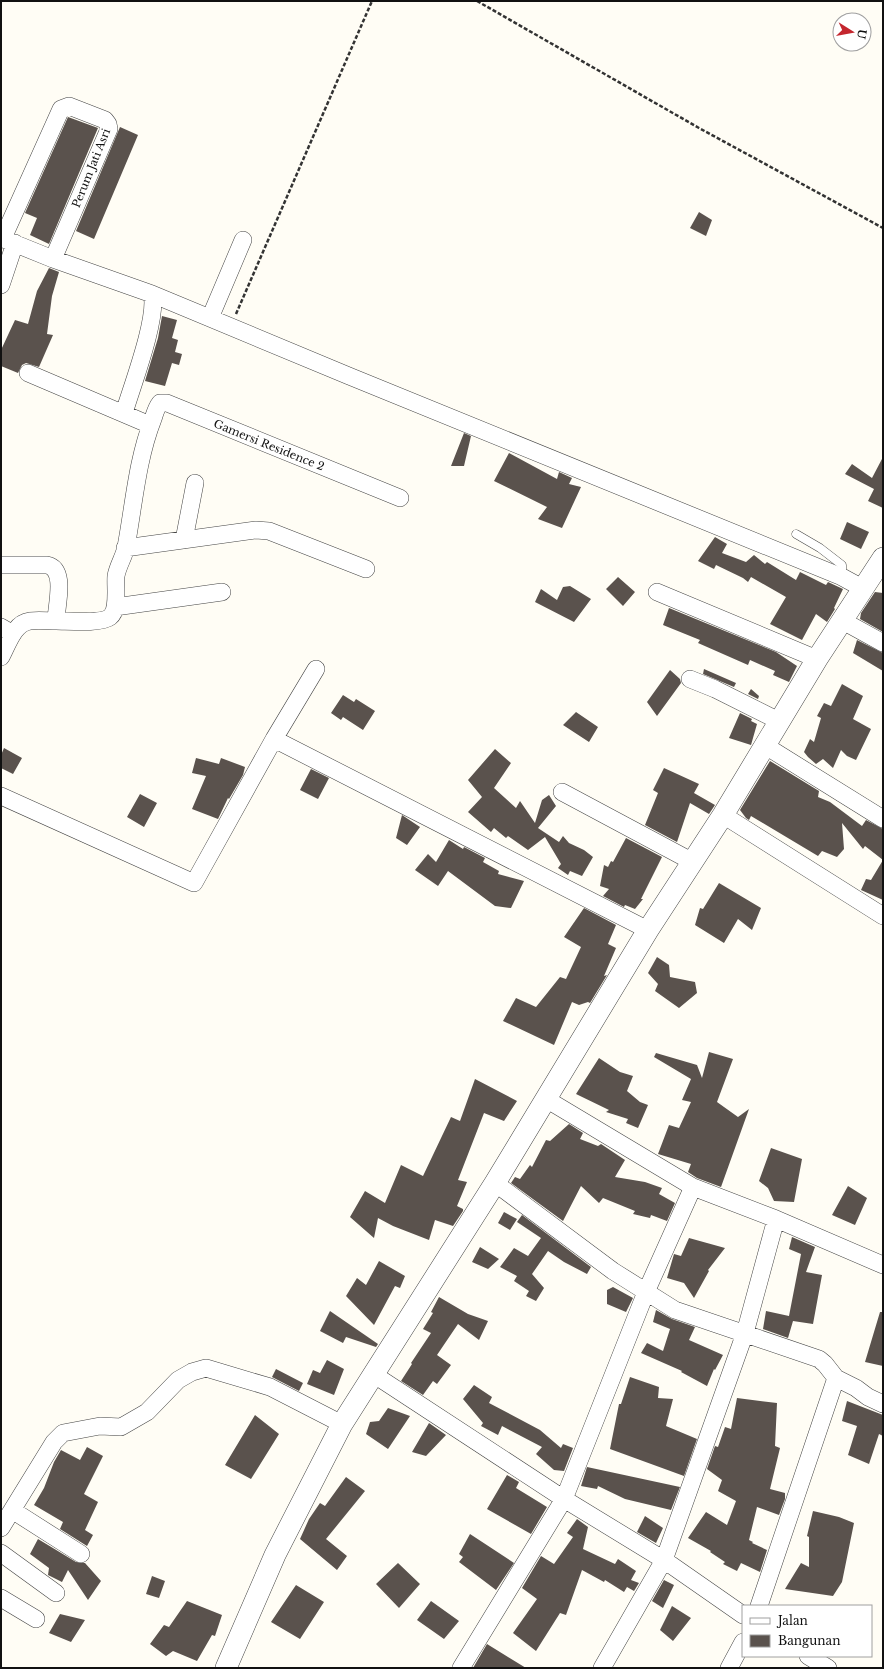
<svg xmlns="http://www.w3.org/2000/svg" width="884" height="1669" font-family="'Libre Baskerville',serif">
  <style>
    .building { fill: #5a524d }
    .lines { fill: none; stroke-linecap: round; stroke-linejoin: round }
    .service-casing { stroke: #444; stroke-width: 9 }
    .minor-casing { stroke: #444; stroke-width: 18 }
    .tertiary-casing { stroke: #444; stroke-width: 22 }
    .path { stroke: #333; stroke-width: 2.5; stroke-dasharray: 4 2; stroke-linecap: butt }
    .service { stroke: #fff; stroke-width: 8 }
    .minor { stroke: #fff; stroke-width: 17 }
    .tertiary { stroke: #fff; stroke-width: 21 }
    .labels { text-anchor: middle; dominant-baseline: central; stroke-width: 4; stroke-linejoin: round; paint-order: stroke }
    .street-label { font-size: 11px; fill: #111; stroke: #fff }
  </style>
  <rect width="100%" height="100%" fill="#fffdf5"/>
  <path class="building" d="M68,117L98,128L49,244L30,235L37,218L25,213Z
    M120,127L138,135L94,239L76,231Z
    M699,212L712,220L706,236L690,228Z
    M49,268L59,272L52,296L47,334L53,335L39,367L26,363L22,365L18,373L1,366V350L15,320L28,324L37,291Z
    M162,316L177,320L172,338L178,340L175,352L182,354L179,365L172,363L165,386L145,381L158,338Z
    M464,433L471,436L464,466H451Z
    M509,453L557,479L559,472L572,478L569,484L581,487L562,528L538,519L547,507L494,481Z
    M883,457V508L868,501L874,489L845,474L852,464L872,478Z
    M847,522L869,532L861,549L840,539Z
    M715,537L727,544L722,553L746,562L754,555L765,564L767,562L796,580L800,572L826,585L828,582L843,589L834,608L835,609L827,622L816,614L802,640L770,624L786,597L751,577L748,582L743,578L716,565L714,569L698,561Z
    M618,577L635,592L623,606L606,589Z
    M570,586L591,599L574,622L535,602L541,589L557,600L563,587Z
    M875,592L883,593V632L860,619L861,613Z
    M669,608L776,652L797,666L789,682L773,675L775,671L750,660L748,665L698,643L700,640L663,625Z
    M857,640L883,653V671L853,653Z
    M704,669L736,683L734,687L703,674Z
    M670,670L680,679L681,683L657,716L647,702Z
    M842,684L863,696L853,719L871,729L856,760L847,756L841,750L833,768L823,759L816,764L808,757L804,752L810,739L814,742L821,718L817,716L824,703L831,706Z
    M751,689L759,696L758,699L748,694Z
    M343,695L354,702L356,699L375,711L363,730L343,717L341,720L331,713Z
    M576,712L598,727L589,742L563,725Z
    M740,713L752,719L751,721L757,724L751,745L729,738Z
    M4,748L22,758L13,774L1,768V755Z
    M495,749L511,763L494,788L516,808L520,801L535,823L542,800L549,795L556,806L538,828L559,842L563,836L569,843L584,850L593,857L582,876L570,871L568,875L558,868L561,864L545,837L528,850L508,836L506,838L494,828L491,832L468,812L482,797L468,780Z
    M196,758L219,764L221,758L245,767L243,775L229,799L228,798L218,819L192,809L206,776L192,773Z
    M770,761L819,791L818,797L830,802L862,826L866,820L883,829V860L865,846L863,849L842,823L844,849L837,857L822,851L818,856L751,816L749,820L746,818L740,810Z
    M664,768L699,784L694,793L715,805L709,814L690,803L677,842L645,825L658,793L653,790Z
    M311,769L329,778L318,799L300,790Z
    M140,794L157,803L144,827L127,817Z
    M402,815L420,827L407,845L396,838Z
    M626,838L662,857L641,899H643L635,909L625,905L624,907L603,896L609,889L600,886L604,865L608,867L611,861L613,862Z
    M449,840L463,849L464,847L485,858L483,862L499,871L498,874L524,881L511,908L495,906L448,871L438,886L415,870L428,854L436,862Z
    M883,860V900L861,890L866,879L871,880Z
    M719,883L761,908L752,930L738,919L724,943L695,925L700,908L703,909Z
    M584,908L616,925L608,944L616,948L604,976L607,975L590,1003L588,1002L579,1005L572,1002L554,1045L503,1021L516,998L536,1007L560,977L566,979L581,947L564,937Z
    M657,957L669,965L670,977L695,982L697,993L679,1008L655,991L658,984L648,973Z
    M709,1052L733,1059L717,1102L738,1117L749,1109L721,1187L697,1178L688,1172L691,1164L658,1154L669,1125L679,1128L691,1102L682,1100L691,1079L654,1057L656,1053L697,1065L702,1078Z
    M599,1058L620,1072L633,1076L627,1091L640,1102L648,1105L638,1128L626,1123L628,1119L606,1112L609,1110L576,1094Z
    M475,1079L517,1101L504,1121L484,1113L458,1180L467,1182L457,1206L463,1209V1211L453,1226L435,1220L429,1240L393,1226L378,1218L374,1238L350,1217L365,1191L385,1203L401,1165L423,1176L451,1117L460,1121Z
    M569,1124L583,1133L580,1139L598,1146L601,1144L625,1160L615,1177L645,1182L662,1188L659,1194L675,1203L667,1221L651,1215L650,1218L633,1214L635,1211L603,1198L599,1203L581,1186L563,1221L511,1183L515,1177L520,1179L530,1165L532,1167L546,1140L550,1141Z
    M771,1148L802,1159L794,1202L774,1201L768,1188L759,1181Z
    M848,1186L867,1198L855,1225L832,1215Z
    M504,1212L517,1219L510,1230L498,1223Z
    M522,1215L591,1267L587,1274L564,1262L548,1251L532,1274L544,1288L536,1301L526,1296L529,1291L514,1281L517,1276L500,1267L514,1248L528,1256L541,1238L517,1222Z
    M792,1237L815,1247L806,1272L822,1275L813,1324L793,1321L788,1338L763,1329L766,1311L789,1316L801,1254L789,1249Z
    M689,1238L725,1248L708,1270L709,1271L694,1298L684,1283L667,1278L674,1254L681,1256Z
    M480,1247L499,1259L488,1269L472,1262Z
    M379,1261L405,1276L400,1288L395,1286L374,1325L346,1296L357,1278L366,1285Z
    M613,1287L633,1298L626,1312L607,1304V1290Z
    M439,1297L468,1314L488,1321L479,1340L458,1324L437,1355L451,1365L437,1384L433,1381L423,1395L401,1381L412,1364L411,1363L431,1333L423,1329L433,1313L431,1312Z
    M656,1310L672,1319L695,1327L689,1340L723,1355L715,1370L714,1369L707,1386L681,1372L682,1371L641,1353L647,1343L663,1351L670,1329L653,1322Z
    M330,1311L378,1344L376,1347L346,1337L343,1343L320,1331Z
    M880,1312H883V1366L865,1362Z
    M327,1360L344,1369L334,1395L307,1384L313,1370L320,1373Z
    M276,1369L303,1383L299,1391L272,1377Z
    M630,1377L659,1387L658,1398L673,1399L666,1426L697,1439L684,1476L610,1449L619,1404H621Z
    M474,1385L492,1397L489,1403L540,1430L561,1448L563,1444L573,1448L564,1471L554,1470L536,1454L542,1447L502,1426L498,1435L481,1426L483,1423L463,1399Z
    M737,1398L777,1403L775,1446L780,1448L770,1489L785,1493V1499L779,1515L757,1507L749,1540L753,1542L752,1543L767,1550L760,1572L741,1563L737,1571L723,1564L725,1562L710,1552L711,1551L688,1538L706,1512L727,1525L736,1501L718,1491L722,1480L707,1469L715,1446L718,1447L725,1427L731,1429Z
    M847,1401L883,1415V1436L879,1434L869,1464L848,1455L857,1426L842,1421Z
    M388,1408L410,1416L388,1449L366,1434L370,1422L379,1421Z
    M255,1415L279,1434L251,1479L225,1465Z
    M429,1423L446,1435L426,1456L412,1452Z
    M87,1447L103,1456L84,1494L98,1502L85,1530L93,1535L87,1546L60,1529L63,1522L34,1505L44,1488L54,1462L61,1450L80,1460Z
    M587,1467L680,1487L671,1510L625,1499L598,1486L597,1489L581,1486Z
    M507,1475L519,1482L516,1488L547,1507L531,1534L487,1509Z
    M346,1477L365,1491L326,1539L347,1556L337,1570L300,1539L309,1519L320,1503L325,1506Z
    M813,1511L839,1517L854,1523L842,1582L833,1596L785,1589L801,1563L809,1567V1537L807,1536Z
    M645,1516L663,1528L656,1543L637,1532Z
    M577,1519L588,1527L583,1549L615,1564L618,1559L636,1571L631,1580L639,1583L634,1591L627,1587L624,1592L605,1580L604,1582L582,1570L566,1615L560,1613L536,1651L513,1633L537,1599L522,1588L541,1556L554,1564L573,1537L567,1533Z
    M470,1534L514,1563L496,1590L459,1562L463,1557L459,1554Z
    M38,1539L76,1562L85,1563L101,1581L88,1600L68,1570L62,1582L48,1575L49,1568L30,1554Z
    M398,1563L420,1584L399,1608L376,1584Z
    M152,1576L165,1581L159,1598L146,1594Z
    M664,1580L674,1585L663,1608L652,1601Z
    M296,1585L324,1602L300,1639L271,1622Z
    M187,1601L222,1615L215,1636L212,1635L197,1661L173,1651L166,1656L150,1644L164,1625L169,1627Z
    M431,1601L459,1621L444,1639L417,1620Z
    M672,1606L691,1618L673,1641L660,1630Z
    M60,1614L85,1620L71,1642L49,1633Z
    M487,1644L526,1668H473Z"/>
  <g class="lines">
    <g class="service-casing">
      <path id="service" d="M796,534L820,548L842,565V577"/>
    </g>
    <g class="minor-casing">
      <path id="minor" d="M1,238L53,259L152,294L349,376L842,577L864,589
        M3,238L61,109L69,106L105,120L108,124L109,129L53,259
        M1,285L15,243
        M210,318L243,240
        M28,373L150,425
        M124,413C132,386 158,318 152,294
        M184,540L195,483
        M125,548L256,530L269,531L366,569
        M1,565H47C67,569 56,606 56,621C68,621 101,624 110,617C119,610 115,586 116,576C118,565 124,557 126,547C134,504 137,460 153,419C155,413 156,408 160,403H167L400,498
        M657,592L817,659
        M115,607L222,592
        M843,621L883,643
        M1,627L13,634
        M1,657C8,644 14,623 30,621C38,620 48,621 56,621
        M690,679L715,689L779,721
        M274,739L648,930
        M764,745L883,819
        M562,792L693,862
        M1,796L194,883L274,739L316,669
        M723,815L883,916
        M546,1099L693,1187L776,1219L883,1265
        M495,1183L613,1271L675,1310L819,1359L825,1364L836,1378L856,1388L868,1397L883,1404
        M373,1374L564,1499L664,1560L743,1615
        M12,1510L81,1554
        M1,1528L54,1442L63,1433L100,1426L121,1427L147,1412L178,1380L192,1372L206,1368L270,1387L342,1424
        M1,1553L56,1593
        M1,1598L36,1619
        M759,1606L836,1378
        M808,1656L828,1668
        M461,1668L564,1499L646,1292L693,1187
        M602,1668L664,1560L745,1333L776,1219
        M729,1668L743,1642"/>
    </g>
    <g class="tertiary-casing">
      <path id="tertiary" d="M226,1668L275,1555L342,1424L495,1183L648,930L723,815L817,659L883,558"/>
    </g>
    <path class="path" d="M477,1L699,128L883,228
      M236,314L372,1"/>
    <use href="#service" class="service"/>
    <use href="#minor" class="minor"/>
    <use href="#tertiary" class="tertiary"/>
  </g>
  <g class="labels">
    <g class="street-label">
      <text transform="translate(91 168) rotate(-68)">Perum Jati Asri</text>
      <text transform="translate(269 445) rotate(22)">Gamersi Residence 2</text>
    </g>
  </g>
  <rect width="884" height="1669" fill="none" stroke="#111111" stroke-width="4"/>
  <rect x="742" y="1605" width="130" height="52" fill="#ffffff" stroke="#a0a0a0"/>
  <rect x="750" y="1618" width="20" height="6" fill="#ffffff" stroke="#a0a0a0"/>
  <text x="778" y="1625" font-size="12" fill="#111111">Jalan</text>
  <rect x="750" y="1635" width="20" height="12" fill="#5a524d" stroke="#a0a0a0"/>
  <text x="778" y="1645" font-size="12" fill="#111111">Bangunan</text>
  <g transform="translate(852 32) rotate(101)"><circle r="19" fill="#ffffff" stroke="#a0a0a0"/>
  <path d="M0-3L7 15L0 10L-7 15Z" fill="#c4262e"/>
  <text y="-6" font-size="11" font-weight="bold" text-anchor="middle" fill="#111111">U</text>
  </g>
</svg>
